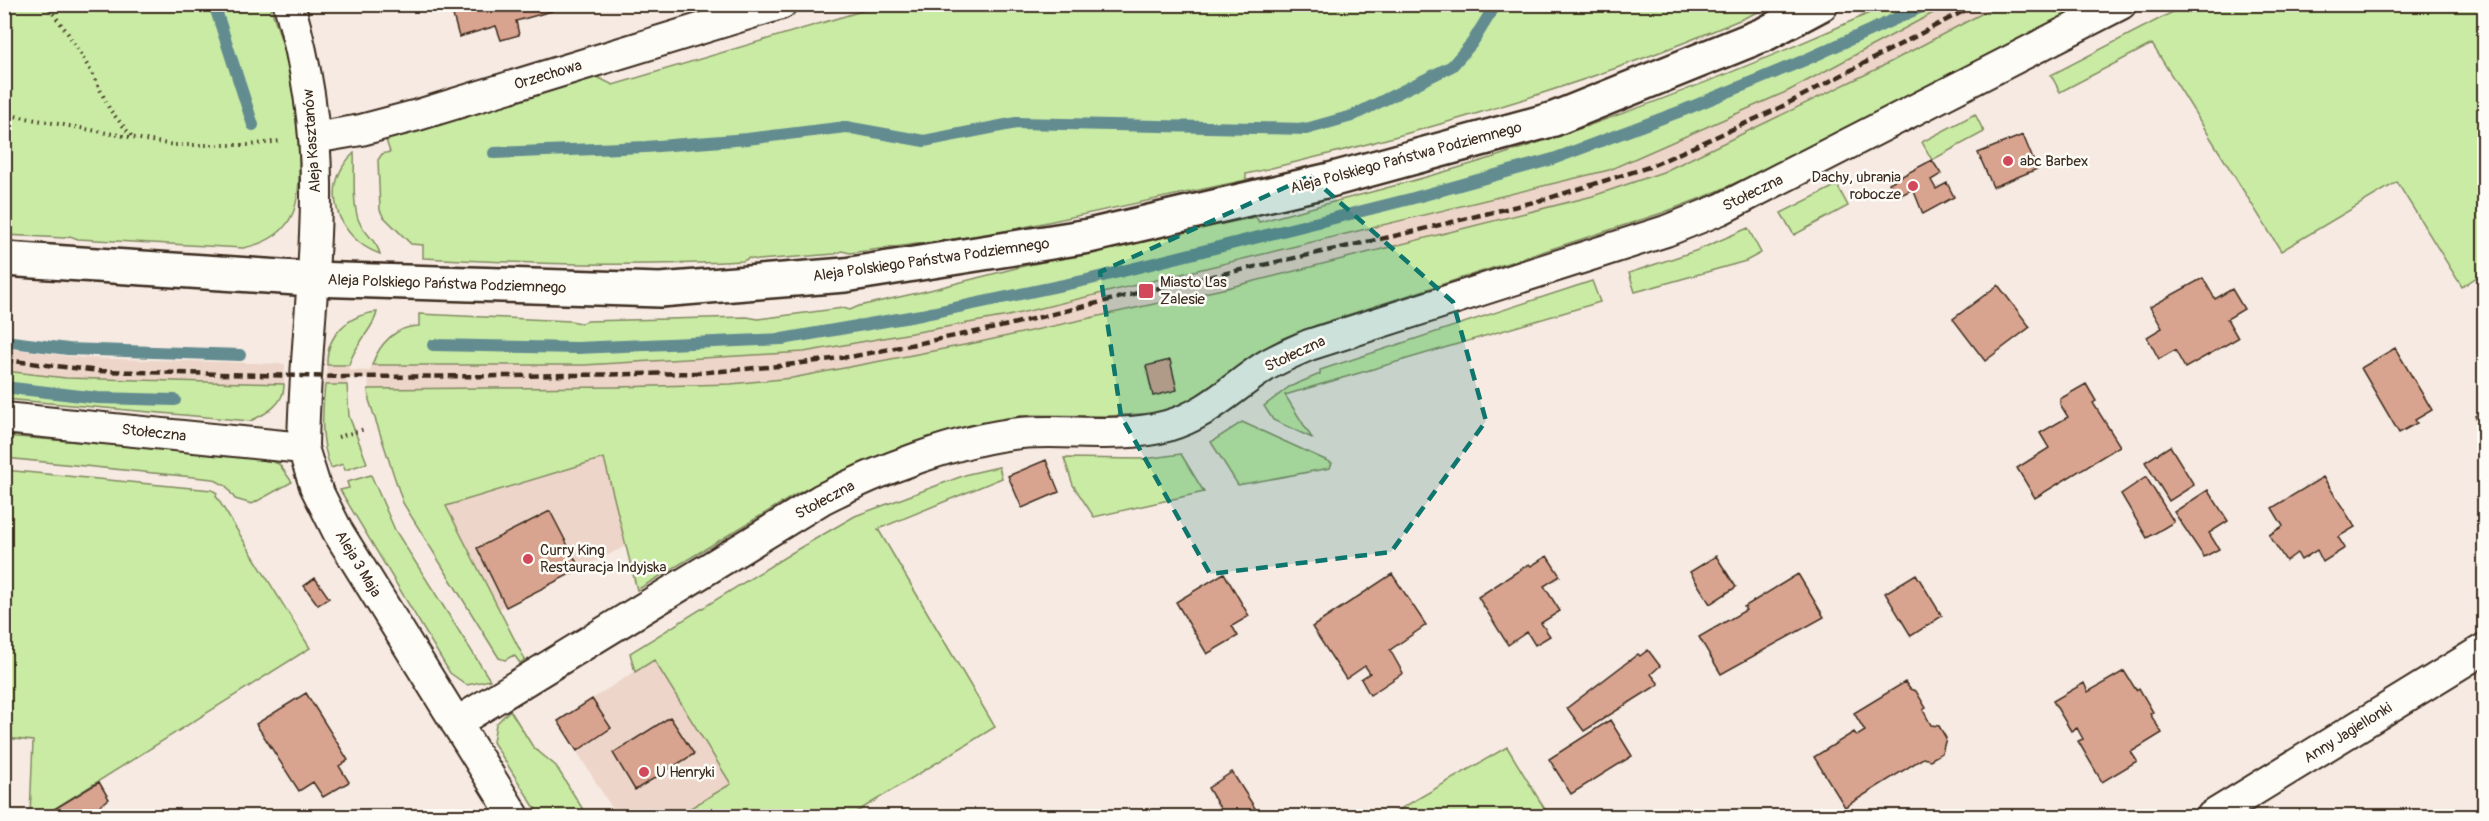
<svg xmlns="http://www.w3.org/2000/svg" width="2489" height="821" font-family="Pangolin,sans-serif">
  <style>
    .built { fill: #edd5c9 }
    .green { fill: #c9eba4; stroke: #828a61; stroke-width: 1.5 }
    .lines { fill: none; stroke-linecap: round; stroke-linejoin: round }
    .stream { stroke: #648c90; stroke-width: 12 }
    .building { fill: #d9a48f; stroke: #3b2a1e; stroke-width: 1.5 }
    .minor-casing { stroke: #3b2a1e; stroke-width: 34 }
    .tertiary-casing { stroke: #3b2a1e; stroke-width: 38 }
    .path { stroke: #3b2a1e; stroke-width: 4; stroke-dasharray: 1.5 4.5; stroke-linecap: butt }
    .minor { stroke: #fdfcf7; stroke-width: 30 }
    .tertiary { stroke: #fdfcf7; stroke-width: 33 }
    .rail { stroke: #3b2a1e; stroke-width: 4.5; stroke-dasharray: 9 4.5; stroke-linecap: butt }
    .marked { fill: #0f766e; fill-opacity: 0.2; stroke: #0f766e; stroke-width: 4.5; stroke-dasharray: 12 8; stroke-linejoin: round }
    .poi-dot { fill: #d1495b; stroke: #fdfcf7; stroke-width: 2 }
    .labels { text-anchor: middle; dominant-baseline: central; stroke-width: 5; stroke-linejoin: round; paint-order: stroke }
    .street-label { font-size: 15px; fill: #3b2a1e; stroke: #fdfcf7 }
    .poi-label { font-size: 15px; fill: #3b2a1e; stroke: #fdfcf7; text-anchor: start }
  </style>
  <rect width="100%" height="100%" fill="#f6eae2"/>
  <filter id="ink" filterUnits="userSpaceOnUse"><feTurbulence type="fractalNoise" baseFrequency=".0167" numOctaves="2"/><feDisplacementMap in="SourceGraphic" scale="12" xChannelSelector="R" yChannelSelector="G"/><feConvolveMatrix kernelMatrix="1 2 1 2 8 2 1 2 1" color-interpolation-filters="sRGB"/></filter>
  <g filter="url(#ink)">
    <path class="built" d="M1948,5H1998L1879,68L1663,172L1593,196L1227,288L980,342L792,378L731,384L617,387L368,389L369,379L347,378V385H325L327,365H349V370L370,371L372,365H584L804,352L1008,316L1339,235L1788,91Z
      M5,348L83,358L285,364L284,384L66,378L5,371Z
      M604,458L626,546L499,609L446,506Z
      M654,659L731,784L677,816H617L558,721Z"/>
    <path class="green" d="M5,4L270,5C275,21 281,37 285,53C294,90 307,178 293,213C284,234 264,244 243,248L78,239L70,236L64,238L5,235Z
      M882,5H1774C1604,81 1426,132 1246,174V180L991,234L850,253L842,251L835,254L758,260L749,258L743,261C634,267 532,264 423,258V245L411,244L383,216L380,210L378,160L382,154L390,152L386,140L597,77L613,85Z
      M1887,5H1948L1788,91L1609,170L1008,316L804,352L584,365H372C379,344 396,326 419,326V314L570,321L581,323L588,321L747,317L758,319L843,308L850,310L859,306L926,291L1024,266L1256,217L1259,222C1345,198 1432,178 1516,150C1643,109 1766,61 1887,5Z
      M1998,5H2084L1768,168L1709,195L1662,213L1317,325L1281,339L1186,403L1158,413L1109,416L1023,415L944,433L830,477L795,495L637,590L604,458L446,506L525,660L520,663L514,655L505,660L499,658L403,503L369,400L368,389L617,387L731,384L792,378L980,342L1227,288L1593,196L1663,172L1879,68Z
      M2186,5H2484V272L2462,287L2397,182L2281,251L2152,44L2060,92L2051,75Z
      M1975,114L1984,132L1932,160L1922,142Z
      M354,153C355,173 352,199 358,219C363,233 377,240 380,254C337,239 318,186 354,153Z
      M1837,185L1848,206L1794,235L1781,213Z
      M1748,228L1761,253L1746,261L1635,292L1629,273L1698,250Z
      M1592,281L1600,302L1285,395L1312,438L1273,420L1264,406L1289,387L1320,374V370Z
      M377,312C374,329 355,343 349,365H327C326,335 348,315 377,312Z
      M5,371L66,378L284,384C285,404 266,414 250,421L5,399Z
      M325,385H347L349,416L367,463L345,470L343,464L331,468C320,442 322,413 325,385Z
      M1242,422L1332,463L1330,468L1238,485L1211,442Z
      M4,436L256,456L279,464L292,482L252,504L235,499L226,486L213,479L5,458Z
      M1181,454L1204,492L1094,517L1073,485L1064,458L1144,459Z
      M999,467L1002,478L878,529L995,727L850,816H677L731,784L654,660L635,672L630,653L798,549L855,516L968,474Z
      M4,470L212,490L217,493L216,496L310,648L43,816H30L33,741L5,738Z
      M371,475L395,530L490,680L467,685L450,673L340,490L349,488L347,482Z
      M510,710L533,747L556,766L587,816H540L493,742L496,724Z
      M1507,747L1549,816H1388Z"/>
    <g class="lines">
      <path class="stream" d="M214,4L253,125
        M494,153L646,147L747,139L846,127L924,141L1016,123L1306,129L1352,116L1452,66L1472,43L1496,4
        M4,341L68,349L240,355
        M433,345L577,348L782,339L921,315L1087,280L1410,199L1553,159L1684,110L1805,60L1928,4
        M4,387L98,398L175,400"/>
    </g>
    <path class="building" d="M450,4H550L552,11L516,21L519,35L501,40L496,26L459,37Z
      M2023,135L2037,169L1993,187L1978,153Z
      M1932,160L1941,174L1931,180L1936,189L1947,183L1954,197L1923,214L1913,189L1897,197L1889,183Z
      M2203,278L2215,299L2232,289L2244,309L2227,319L2238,338L2185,368L2175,350L2159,359L2147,337L2162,328L2150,307Z
      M1998,285L2030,327L1985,361L1953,319Z
      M2395,348L2432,410L2415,420L2417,423L2399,433L2361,368Z
      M1170,360L1177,390L1153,396L1146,366Z
      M2086,384L2096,401L2093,403L2120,446L2035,498L2017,468L2049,448L2040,433L2068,417L2060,404V399Z
      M2484,410V432L2475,416Z
      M2170,446L2194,485L2169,501L2145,462Z
      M1046,460L1059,492L1022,508L1008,476Z
      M2146,477L2174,522L2147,538L2121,494Z
      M2323,477L2355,527L2338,537L2345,548L2323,562L2317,550L2301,560L2297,553L2286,561L2269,535L2283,526L2272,508Z
      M2208,490L2228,521L2209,533L2219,549L2204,557L2174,512Z
      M550,511L580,569L506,607L477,548Z
      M1547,556L1560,576L1544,586L1560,611L1541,623L1550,636L1535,645L1527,632L1508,645L1478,597L1529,564L1531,566Z
      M1716,556L1736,587L1710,604L1690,572Z
      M1224,573L1249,616L1232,626L1238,636L1207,654L1176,602Z
      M1392,574L1426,625L1390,650L1403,673L1370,695L1361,679L1370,673L1365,666L1346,679L1312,627Z
      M1798,574L1824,617L1721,674L1699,637L1746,610L1744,607Z
      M1916,574L1942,616L1911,636L1885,593Z
      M315,578L329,598L318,605L304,586Z
      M1648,650L1660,666L1651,674L1659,684L1584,731L1567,708L1638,654L1640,656Z
      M2124,671L2136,690L2139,688L2153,712L2150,714L2162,733L2131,752L2137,761L2102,782L2078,741L2083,739L2077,728L2071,731L2053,701L2084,683L2088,692Z
      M1905,682L1910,689L1916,691L1926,708L1923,710L1931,725L1939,726L1946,738L1942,753L1930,760L1923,758L1845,807L1814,757L1854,732L1857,736L1865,731L1854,713Z
      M306,693L348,760L339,766L349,782L323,797L313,782L299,791L256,724Z
      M592,699L611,728L577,751L558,721Z
      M670,717L694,754L635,790L613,753Z
      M1610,720L1632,756L1571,794L1549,759Z
      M1232,772L1260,816H1206L1220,808L1208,788Z
      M99,782L109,799L87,815L88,816H43Z"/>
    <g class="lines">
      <g class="minor-casing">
        <path id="minor" d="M289,4C306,63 316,123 316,184C317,272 304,360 303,448L315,486L338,532L514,816
          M314,138L361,130L418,115L781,4
          M4,418L303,448
          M456,723L822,499C878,470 959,439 1021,433C1069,429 1120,439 1167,426C1206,415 1231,389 1264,367C1278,358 1293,352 1309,345L1666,231L1721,209L2121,4
          M2212,816L2484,649"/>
      </g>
      <g class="tertiary-casing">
        <path id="tertiary" d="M4,259L312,279L660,290L845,275L1089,236L1330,180L1554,119L1765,34L1821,4"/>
      </g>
      <path class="path" d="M46,4L67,32L92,73L110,110L133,138
        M4,114L173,145H250L280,141
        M338,437L365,429"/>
      <use href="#minor" class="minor"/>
      <use href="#tertiary" class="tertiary"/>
      <path class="rail" d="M4,360L99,371L344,377L511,376L698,373L779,366L855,356L1000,327L1146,291L1403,234L1546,199L1649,167L1777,109L1977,4"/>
    </g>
  </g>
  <path class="marked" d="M1310,176L1453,302L1486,421L1391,552L1210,574L1121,416L1100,272Z"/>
  <g class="poi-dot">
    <circle cx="2008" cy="161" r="6"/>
    <circle cx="1913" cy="186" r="6"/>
    <rect x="1138" y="283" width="16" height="16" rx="3"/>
    <circle cx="528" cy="559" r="6"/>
    <circle cx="644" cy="772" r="6"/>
  </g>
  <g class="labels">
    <g class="street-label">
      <text transform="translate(548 75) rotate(-17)">Orzechowa</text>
      <text transform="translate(312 141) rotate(-94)">Aleja Kasztanów</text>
      <text transform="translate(1406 158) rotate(-15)">Aleja Polskiego Państwa Podziemnego</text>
      <text transform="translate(1753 193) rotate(-26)">Stołeczna</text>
      <text transform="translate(931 260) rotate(-8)">Aleja Polskiego Państwa Podziemnego</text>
      <text transform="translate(447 284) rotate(2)">Aleja Polskiego Państwa Podziemnego</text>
      <text transform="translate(1295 354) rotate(-25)">Stołeczna</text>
      <text transform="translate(154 433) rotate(6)">Stołeczna</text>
      <text transform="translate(825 500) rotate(-28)">Stołeczna</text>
      <text transform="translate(358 564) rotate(59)">Aleja 3 Maja</text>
      <text transform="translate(2348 733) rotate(-32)">Anny Jagiellonki</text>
    </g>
    <g class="poi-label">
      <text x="2020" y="161">abc Barbex</text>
      <text x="1901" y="177" text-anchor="end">Dachy, ubrania<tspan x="1901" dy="17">robocze</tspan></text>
      <text x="1160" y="282">Miasto Las<tspan x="1160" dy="17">Zalesie</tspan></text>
      <text x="540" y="550">Curry King<tspan x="540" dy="17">Restauracja Indyjska</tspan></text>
      <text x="656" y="772">U Henryki</text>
    </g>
  </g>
  <rect width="2489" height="821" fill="none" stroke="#fdfcf7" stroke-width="24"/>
  <rect x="12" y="12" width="2465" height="797" fill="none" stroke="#3b2a1e" stroke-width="2" filter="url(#ink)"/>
</svg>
